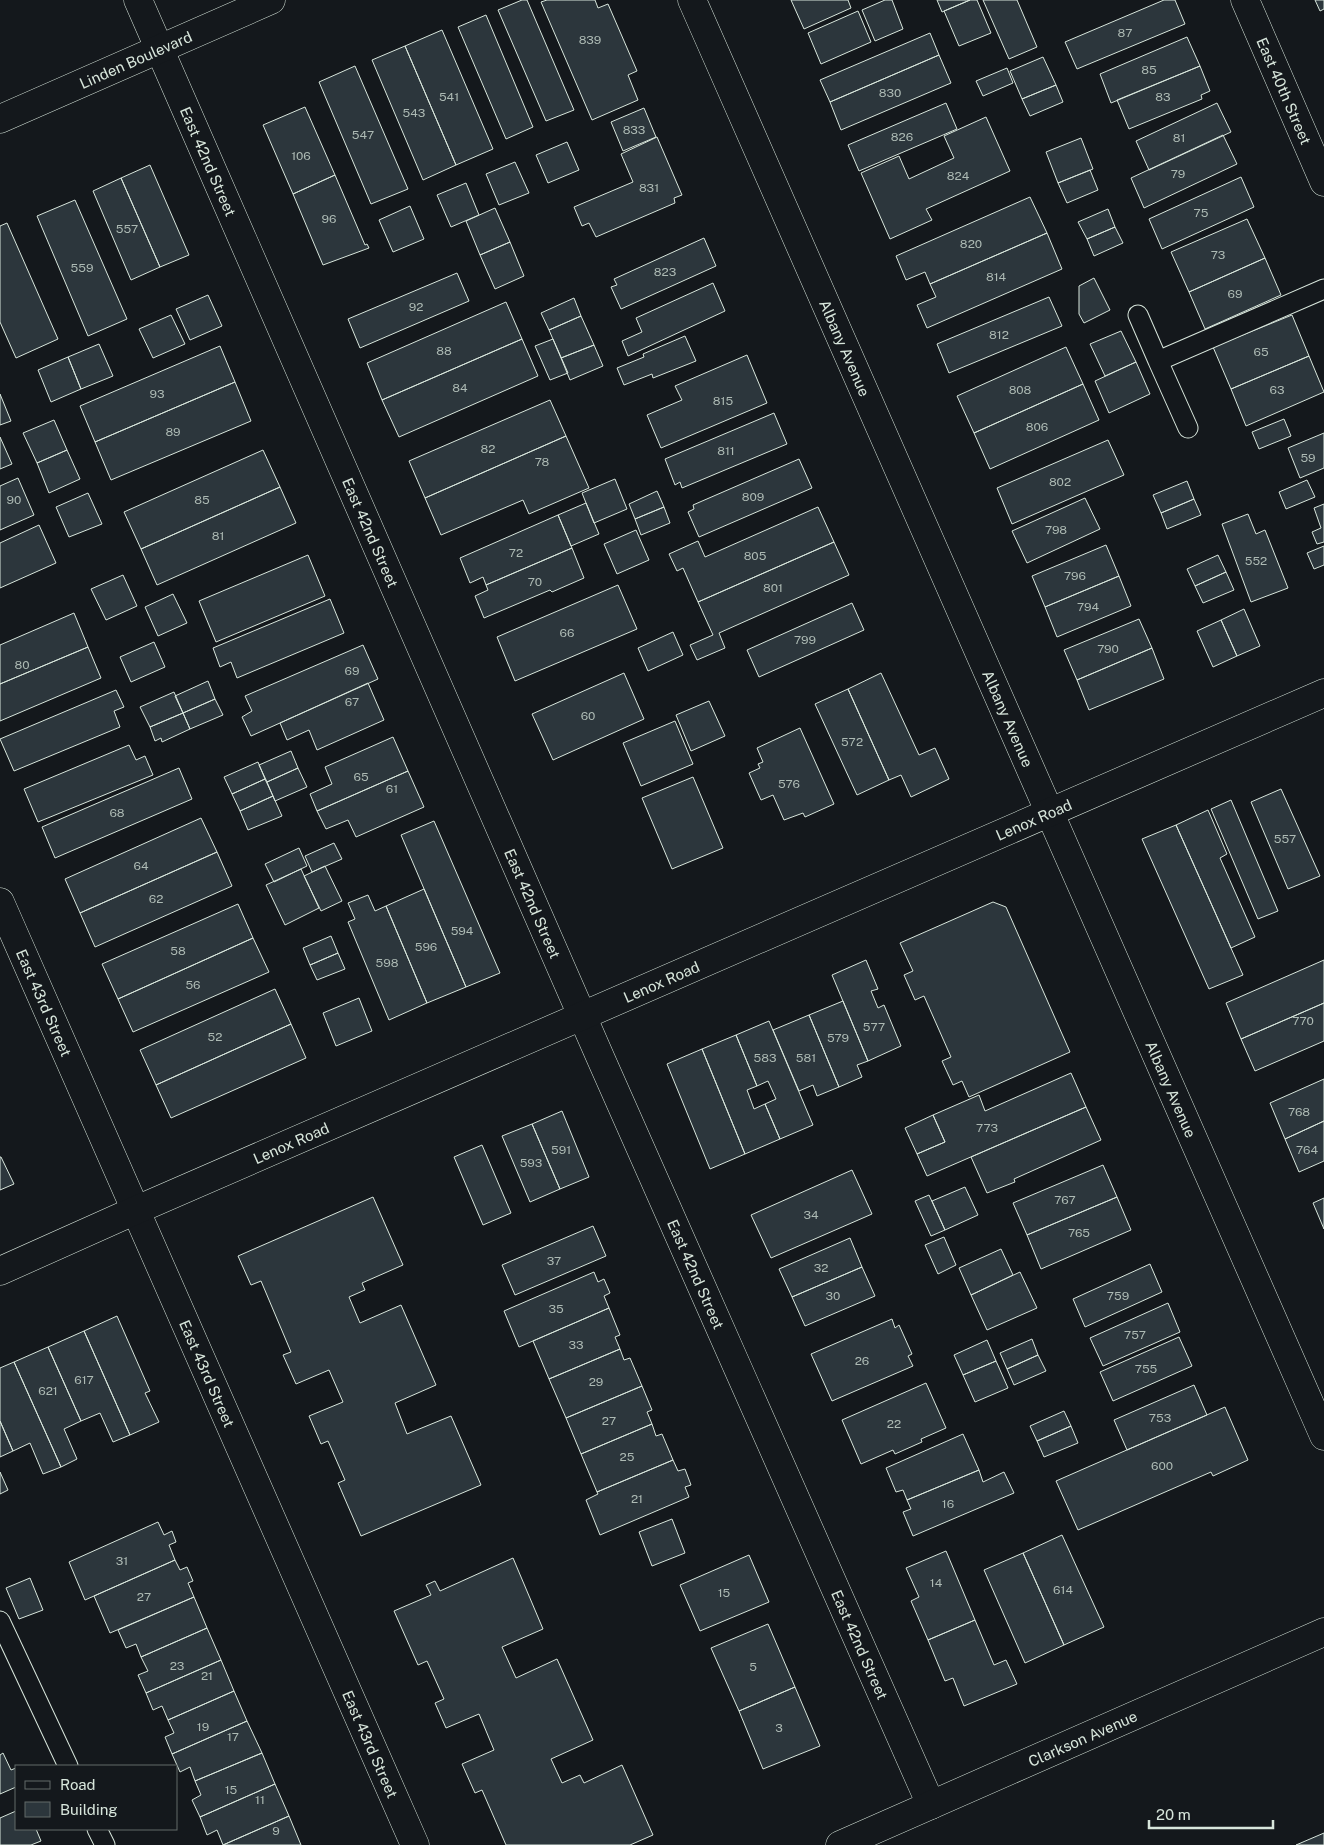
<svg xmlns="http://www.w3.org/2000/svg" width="1324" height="1845" font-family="'Public Sans',sans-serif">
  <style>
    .building { fill: #2c363c; stroke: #d8e6dc }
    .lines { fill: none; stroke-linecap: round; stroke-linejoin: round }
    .lane-casing { stroke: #d8e6dc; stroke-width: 21 }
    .street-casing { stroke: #d8e6dc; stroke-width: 29 }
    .highway-casing { stroke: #d8e6dc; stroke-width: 29 }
    .lane { stroke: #14181c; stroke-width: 19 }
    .street { stroke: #14181c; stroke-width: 28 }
    .highway { stroke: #14181c; stroke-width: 28 }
    .labels { text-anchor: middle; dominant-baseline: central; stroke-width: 4; stroke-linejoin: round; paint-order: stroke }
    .number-label { font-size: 12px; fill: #adbab4 }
    .street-label { font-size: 15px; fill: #d8e6dc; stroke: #14181c }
  </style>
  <rect width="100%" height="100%" fill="#14181c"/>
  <path class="building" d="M522,0H527L574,110L546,121L498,10Z
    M547,0H595L598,8L608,4L637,71L628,75L638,100L592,120L541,2Z
    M791,0H848L851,8L804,29Z
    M885,0H892L903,29L875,41L862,10Z
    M937,0H970L942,12Z
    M970,0H977L991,33L959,46L944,11Z
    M983,0H1017L1037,47L1009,59Z
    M1164,0H1175L1185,24L1077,69L1065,42Z
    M1315,0H1324V9L1320,11Z
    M858,11L871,42L821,64L808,33Z
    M486,15L533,127L506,139L458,27Z
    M442,30L493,149L456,165L405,46Z
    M930,33L939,55L830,102L820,80Z
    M1187,37L1200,66L1111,103L1100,74Z
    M405,46L456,165L423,180L372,60Z
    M939,55L951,83L841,130L830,102Z
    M1043,57L1056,85L1022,99L1010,71Z
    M355,66L408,189L371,204L319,82Z
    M1200,66L1210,91L1201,95L1202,99L1129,129L1117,100Z
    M1007,68L1013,83L983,96L976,81Z
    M1056,85L1063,102L1030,116L1022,99Z
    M946,103L957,129L859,171L848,145Z
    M1217,103L1231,132L1149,170L1136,141Z
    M305,107L335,175L293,194L263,125Z
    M644,108L656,137L623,151L611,122Z
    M986,117L1010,171L926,209L932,220L890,239L861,173L899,156L909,179L954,158L944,136Z
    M1223,135L1237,164L1144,208L1131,178Z
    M657,137L682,195L674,198L675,203L596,237L589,223L582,226L574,207L633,182L621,154Z
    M1081,138L1093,169L1058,183L1046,152Z
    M567,142L579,170L548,183L536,155Z
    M515,162L529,193L499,205L486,174Z
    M150,165L189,255L160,267L121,178Z
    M1090,170L1098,190L1067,203L1058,183Z
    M335,175L365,245L367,244L369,248L323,265L293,194Z
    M1241,177L1254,207L1162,249L1149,219Z
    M121,178L160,267L131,280L93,191Z
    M466,183L479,215L451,227L437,195Z
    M1030,197L1047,233L930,284L925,272L906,280L896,256Z
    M75,200L127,319L88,336L37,216Z
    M410,206L424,239L393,252L379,220Z
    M495,208L510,242L480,255L466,221Z
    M1108,209L1115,227L1087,239L1078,222Z
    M1247,219L1265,258L1189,292L1171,252Z
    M7,223L58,339L16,358L0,322V226Z
    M1115,227L1123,243L1094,256L1087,239Z
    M1047,233L1062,269L927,328L917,305L936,297L930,284Z
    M704,238L716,266L621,309L611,287L617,285L614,279Z
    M510,242L524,276L495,289L480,255Z
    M1265,258L1281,295L1205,329L1189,292Z
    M457,273L469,301L360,348L348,319Z
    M1094,278L1110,310L1084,323L1079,314V286Z
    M713,283L725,311L628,356L622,341L642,332L636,318Z
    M208,295L222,326L190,340L176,309Z
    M1049,297L1062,326L949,373L937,344Z
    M574,298L581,316L549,330L541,313Z
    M506,302L522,339L382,400L367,363Z
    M171,315L185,344L153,358L139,329Z
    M1292,315L1309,356L1231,389L1213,347Z
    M581,316L594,345L561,358L549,330Z
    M1121,331L1136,362L1105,376L1090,344Z
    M685,336L696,361L653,378L652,374L624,385L617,368L644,357L643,354Z
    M522,339L538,376L399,437L382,400Z
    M553,339L568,373L550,380L535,346Z
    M99,344L113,376L81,389L68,357Z
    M594,345L603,366L570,380L561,358Z
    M220,346L235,382L95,442L80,406Z
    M1066,347L1083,384L974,433L957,396Z
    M747,355L767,403L661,448L647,415L682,400L675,386Z
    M1309,356L1324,392L1246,426L1231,389Z
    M68,357L81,389L51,402L38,370Z
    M1136,362L1150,394L1109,413L1095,381Z
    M235,382L251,421L111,480L95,442Z
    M1083,384L1099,420L990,469L974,433Z
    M0,394L11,421L0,425Z
    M550,400L566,436L425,498L409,461Z
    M774,413L787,444L682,488L680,482L675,485L665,459Z
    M1284,419L1291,436L1259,449L1252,432Z
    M54,420L67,450L37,463L23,433Z
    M1324,433V468L1300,478L1288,448Z
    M566,436L589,488L529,514L523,500L441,535L425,498Z
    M0,437L12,464L0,469Z
    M1108,440L1124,475L1012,524L997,488Z
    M67,450L80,479L49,493L37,463Z
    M263,450L280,487L141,549L124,512Z
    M799,459L812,488L699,537L688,512L694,509L693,505Z
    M18,478L34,515L0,530V486Z
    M615,479L627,509L594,523L582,493Z
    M1307,480L1315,497L1286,509L1279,492Z
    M1187,481L1194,499L1161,513L1153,495Z
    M280,487L296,523L157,585L141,549Z
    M657,491L664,507L635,519L629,504Z
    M88,493L102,524L69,537L56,507Z
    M1085,498L1100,529L1027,563L1012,531Z
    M1194,499L1201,515L1167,529L1161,513Z
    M586,503L599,534L571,546L558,515Z
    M1324,504V542L1317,544L1312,532L1321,528L1314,508Z
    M664,507L670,523L641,535L635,519Z
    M818,507L834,542L698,602L683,568L677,571L669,554L698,541L705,557Z
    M1248,514L1256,534L1265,530L1288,588L1251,602L1222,524Z
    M558,515L572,548L486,585L483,577L470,583L460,558Z
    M39,525L56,563L0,588V543Z
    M636,530L649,560L617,574L604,544Z
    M834,542L849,575L719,633L725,648L697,660L690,645L713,635L698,602Z
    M1106,545L1119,576L1045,607L1032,576Z
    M1324,546V565L1314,569L1307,553Z
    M572,548L584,578L552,592L550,590L484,618L475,596L488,590L486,585Z
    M308,555L325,596L216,642L199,601Z
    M1218,555L1226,572L1195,586L1187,569Z
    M1226,572L1234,590L1203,603L1195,586Z
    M123,575L137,606L106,620L91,589Z
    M1119,576L1131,606L1057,637L1045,607Z
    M618,585L637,629L515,681L497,637Z
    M173,594L187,623L158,636L145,607Z
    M330,599L344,633L237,678L231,662L220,667L213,648Z
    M852,603L864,630L759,677L747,650Z
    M1244,609L1260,646L1237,656L1221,620Z
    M74,613L88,647L0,684V645Z
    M1139,619L1152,648L1077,680L1064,650Z
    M1221,620L1237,656L1213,667L1197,631Z
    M673,632L683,655L648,671L638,648Z
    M154,642L165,667L131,682L120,657Z
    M363,645L378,679L251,736L242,717L252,711L245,696Z
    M88,647L101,678L0,721V684Z
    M1152,648L1164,679L1089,710L1077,680Z
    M624,673L644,719L553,760L532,714Z
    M881,673L919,755L935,748L949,779L911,797L901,775L889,780L848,689Z
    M208,681L215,699L183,713L175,696Z
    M368,683L384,720L317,750L309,730L287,740L280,723Z
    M848,689L889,780L857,795L815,704Z
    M116,690L124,707L114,711L120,727L14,771L0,739Z
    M174,692L183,713L150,727L140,707Z
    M215,699L223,715L190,729L183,713Z
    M709,701L725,736L691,751L676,715Z
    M183,713L190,729L162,742L161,738L155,741L150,727Z
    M675,721L693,764L641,786L623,743Z
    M800,728L834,804L805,817L803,813L784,820L773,795L761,800L749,773L760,768L758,764L763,762L757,748Z
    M393,737L408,771L317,811L310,794L332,784L325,767Z
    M129,745L136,760L145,756L153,775L38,822L24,789Z
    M291,751L298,768L267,782L259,765Z
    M258,762L265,779L232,794L224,777Z
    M179,768L192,799L55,858L42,827Z
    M298,768L307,787L275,801L267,782Z
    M408,771L424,807L356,837L348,820L326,829L317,811Z
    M693,777L723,848L672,869L642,798Z
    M265,779L273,796L240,811L232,794Z
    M1281,789L1320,876L1288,889L1251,802Z
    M273,796L282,816L248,830L240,811Z
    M1231,800L1278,911L1258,919L1211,809Z
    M1208,810L1227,854L1220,858L1255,937L1231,948L1176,825Z
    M201,818L217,852L80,913L65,879Z
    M434,821L500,973L466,987L401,835Z
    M1176,825L1243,975L1209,989L1142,839Z
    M334,843L342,859L312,872L305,856Z
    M299,848L307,866L274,882L265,864Z
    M217,852L232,886L95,947L80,913Z
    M325,866L342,901L321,911L304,876Z
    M301,869L319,908L285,925L266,885Z
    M424,889L466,987L427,1003L386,906Z
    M368,895L375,911L386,906L427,1003L389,1020L348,922L355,919L348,903Z
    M993,902L1006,907L1070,1052L969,1097L962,1081L953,1085L942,1061L951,1057L924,996L915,1000L904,975L913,971L900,943Z
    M238,904L253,938L118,999L102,964Z
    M331,936L338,953L310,965L303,948Z
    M253,938L269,972L133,1032L118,999Z
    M338,953L345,969L317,980L310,965Z
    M866,960L878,989L871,991L878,1008L884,1005L901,1046L868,1061L832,975Z
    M1324,960V1003L1241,1039L1226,1003Z
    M275,989L291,1024L156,1085L140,1050Z
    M359,998L372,1031L336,1046L323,1013Z
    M843,1001L868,1061L857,1065L862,1077L839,1087L809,1015Z
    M1324,1003V1041L1255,1071L1241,1039Z
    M809,1015L839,1087L817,1096L813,1085L799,1091L773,1030Z
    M769,1021L813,1125L780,1139L765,1104L776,1099L768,1081L757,1086L736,1035Z
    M291,1024L306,1058L171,1118L156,1085Z
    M736,1035L757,1086L747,1090L754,1109L765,1104L780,1139L745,1154L702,1049Z
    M702,1049L745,1154L710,1169L667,1064Z
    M1071,1073L1086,1107L927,1176L917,1154L945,1142L933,1115L979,1095L985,1111Z
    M1324,1079V1121L1285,1139L1270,1103Z
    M1086,1107L1101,1140L1014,1179L1015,1182L987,1193L971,1157Z
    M562,1111L589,1177L560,1189L532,1124Z
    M933,1115L945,1142L917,1154L905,1128Z
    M1324,1121V1161L1299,1172L1285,1139Z
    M532,1124L560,1189L530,1202L502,1136Z
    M482,1145L511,1213L483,1225L454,1157Z
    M0,1157H1L14,1184L0,1190Z
    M1103,1165L1117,1197L1027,1235L1013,1203Z
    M852,1170L872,1214L771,1258L751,1215Z
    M965,1187L978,1215L945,1230L932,1201Z
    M929,1195L945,1230L931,1236L915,1201Z
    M373,1197L403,1265L362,1283L365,1290L349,1297L360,1323L401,1305L436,1385L395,1403L407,1434L451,1416L481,1485L361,1536L338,1483L345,1480L328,1441L321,1444L309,1416L343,1402L329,1370L296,1384L283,1355L291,1352L261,1281L251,1285L238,1256Z
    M1117,1197L1131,1230L1041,1269L1027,1235Z
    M1324,1198V1229L1313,1203Z
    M593,1226L606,1256L515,1295L502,1265Z
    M944,1237L956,1265L938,1274L925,1245Z
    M850,1238L862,1267L792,1297L779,1269Z
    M1001,1249L1013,1275L971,1295L959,1268Z
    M1150,1264L1162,1292L1085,1327L1073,1299Z
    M862,1267L875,1296L805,1326L792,1297Z
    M594,1272L598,1282L604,1279L610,1293L604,1296L609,1308L519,1347L504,1311Z
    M1020,1272L1037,1308L987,1330L971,1295Z
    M1168,1303L1180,1332L1103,1366L1090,1338Z
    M609,1308L620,1335L615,1337L620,1349L549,1379L533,1341Z
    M117,1316L150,1391L145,1393L159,1422L130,1435L84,1331Z
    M892,1319L895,1328L899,1325L912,1354L908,1356L913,1366L832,1401L811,1354Z
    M84,1331L130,1435L113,1442L100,1413L81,1421L48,1347Z
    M1179,1337L1192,1366L1113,1401L1100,1372Z
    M1032,1339L1038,1355L1007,1369L1000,1353Z
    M987,1340L996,1361L963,1375L954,1355Z
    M48,1347L81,1421L64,1429L77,1459L61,1467L14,1362Z
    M620,1349L624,1360L630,1358L642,1386L566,1418L549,1379Z
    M1038,1355L1046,1371L1014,1385L1007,1369Z
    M996,1361L1008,1388L975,1402L963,1375Z
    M14,1362L61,1467L43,1474L30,1443L13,1451L0,1421V1368Z
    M926,1383L946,1428L921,1439L922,1442L895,1454L893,1450L861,1464L842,1420Z
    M1194,1385L1207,1415L1127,1450L1114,1420Z
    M642,1386L652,1410L647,1412L652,1424L581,1454L566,1418Z
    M1225,1407L1248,1460L1213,1476L1211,1472L1078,1530L1056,1481Z
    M1064,1411L1071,1426L1037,1441L1030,1426Z
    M0,1421L13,1451L0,1457Z
    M652,1424L656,1436L662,1434L673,1460L597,1492L581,1454Z
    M1071,1426L1078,1443L1044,1457L1037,1441Z
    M963,1434L979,1470L907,1500L903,1490L896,1492L886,1468Z
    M673,1460L678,1471L685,1469L691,1485L685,1487L689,1497L600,1535L586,1500L598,1494L597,1492Z
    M979,1470L983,1482L1004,1472L1014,1493L913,1536L903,1512L911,1509L907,1500Z
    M0,1472L8,1490L0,1494Z
    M672,1519L685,1553L652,1566L639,1532Z
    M158,1522L164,1535L172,1531L176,1542L169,1545L175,1560L85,1600L69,1562Z
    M1062,1535L1104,1627L1064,1645L1023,1553Z
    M946,1551L975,1620L928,1640L911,1601L919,1597L906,1568Z
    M1023,1553L1064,1645L1025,1663L984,1570Z
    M749,1555L769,1602L700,1631L680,1585Z
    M513,1558L543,1629L502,1647L516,1678L557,1659L593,1740L551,1759L562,1783L580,1775L584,1783L622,1765L653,1835L630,1845H506L482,1790L475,1793L462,1764L494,1750L479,1714L446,1728L435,1703L444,1699L427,1661L418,1665L394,1611L431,1595L426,1585L435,1581L440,1591Z
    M175,1560L180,1570L187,1567L193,1581L188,1583L194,1597L110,1633L94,1596Z
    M30,1578L43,1610L19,1619L6,1588Z
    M194,1597L207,1628L141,1657L136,1644L126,1648L118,1630Z
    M975,1620L994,1665L1006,1660L1017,1684L964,1706L953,1678L945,1681L928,1640Z
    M768,1624L795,1687L739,1711L711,1648Z
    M207,1628L221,1660L146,1693L138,1675L148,1671L141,1657Z
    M221,1660L234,1691L168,1720L162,1706L153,1710L146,1693Z
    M795,1687L820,1746L763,1769L739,1711Z
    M234,1691L247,1721L172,1754L165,1737L174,1733L168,1720Z
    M247,1721L262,1753L195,1781L190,1767L180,1772L172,1754Z
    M3,1753L11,1770L16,1768V1787L0,1794V1755Z
    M262,1753L275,1784L200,1817L192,1800L201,1795L195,1781Z
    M275,1784L289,1816L223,1845L217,1830L207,1835L200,1817Z
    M16,1811V1829H36L41,1841L31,1845H0V1818Z
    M289,1816L301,1845H223Z
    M1324,1833V1845H1296Z"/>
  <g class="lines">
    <g class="lane-casing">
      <path id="lane" d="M1138,315L1158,361
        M1188,428L1158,361L1324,289
        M0,1621L68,1766
        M97,1829L105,1845"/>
    </g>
    <g class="street-casing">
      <g id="street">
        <path id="s1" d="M138,0L601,1059L931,1805"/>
        <path id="s2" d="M692,0L1324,1436"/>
        <path id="s3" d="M1245,0L1324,182"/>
        <path id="s4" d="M0,902L415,1845"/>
        <path id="s5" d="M0,1271L134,1211L1324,693"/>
        <path id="s6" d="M840,1845L1324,1632"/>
      </g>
    </g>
    <g class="highway-casing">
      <g id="highway">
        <path id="s7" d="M0,119L271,0"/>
      </g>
    </g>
    <use href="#lane" class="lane"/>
    <use href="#street" class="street"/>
    <use href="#highway" class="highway"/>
  </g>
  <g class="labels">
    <g class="number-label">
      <text x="1125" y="33">87</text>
      <text x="590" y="40">839</text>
      <text x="1149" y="70">85</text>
      <text x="890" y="93">830</text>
      <text x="449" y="97">541</text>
      <text x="1163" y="97">83</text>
      <text x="414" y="113">543</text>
      <text x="634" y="130">833</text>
      <text x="363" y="135">547</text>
      <text x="902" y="137">826</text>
      <text x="1179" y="138">81</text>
      <text x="301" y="156">106</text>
      <text x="1178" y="174">79</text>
      <text x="958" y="176">824</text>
      <text x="649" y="188">831</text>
      <text x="1201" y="213">75</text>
      <text x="329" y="219">96</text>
      <text x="127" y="229">557</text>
      <text x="971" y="244">820</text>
      <text x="1218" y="255">73</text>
      <text x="82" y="268">559</text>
      <text x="665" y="272">823</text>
      <text x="996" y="277">814</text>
      <text x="1235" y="294">69</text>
      <text x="416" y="307">92</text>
      <text x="999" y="335">812</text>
      <text x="444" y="351">88</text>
      <text x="1261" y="352">65</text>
      <text x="460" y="388">84</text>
      <text x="1020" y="390">808</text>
      <text x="1277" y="390">63</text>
      <text x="157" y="394">93</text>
      <text x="723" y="401">815</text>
      <text x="1037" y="427">806</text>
      <text x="173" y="432">89</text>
      <text x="488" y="449">82</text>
      <text x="726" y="451">811</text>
      <text x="1308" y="458">59</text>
      <text x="542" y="462">78</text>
      <text x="1060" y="482">802</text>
      <text x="753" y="497">809</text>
      <text x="14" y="500">90</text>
      <text x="202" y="500">85</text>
      <text x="1056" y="530">798</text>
      <text x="218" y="536">81</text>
      <text x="516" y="553">72</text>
      <text x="755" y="556">805</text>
      <text x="1256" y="561">552</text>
      <text x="1075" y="576">796</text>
      <text x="535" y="582">70</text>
      <text x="773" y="588">801</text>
      <text x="1088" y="607">794</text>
      <text x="567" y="633">66</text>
      <text x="805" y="640">799</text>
      <text x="1108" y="649">790</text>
      <text x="22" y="665">80</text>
      <text x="352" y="671">69</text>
      <text x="352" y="702">67</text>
      <text x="588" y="716">60</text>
      <text x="852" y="742">572</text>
      <text x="361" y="777">65</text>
      <text x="789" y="784">576</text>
      <text x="392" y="789">61</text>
      <text x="117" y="813">68</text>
      <text x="1285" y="839">557</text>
      <text x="141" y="866">64</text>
      <text x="156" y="899">62</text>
      <text x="462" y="931">594</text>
      <text x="426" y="947">596</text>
      <text x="178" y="951">58</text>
      <text x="387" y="963">598</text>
      <text x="193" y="985">56</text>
      <text x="1303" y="1021">770</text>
      <text x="874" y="1027">577</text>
      <text x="215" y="1037">52</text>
      <text x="838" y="1038">579</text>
      <text x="765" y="1058">583</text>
      <text x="806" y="1058">581</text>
      <text x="1299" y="1112">768</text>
      <text x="987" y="1128">773</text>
      <text x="561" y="1150">591</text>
      <text x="1307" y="1150">764</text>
      <text x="531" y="1163">593</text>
      <text x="1065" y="1200">767</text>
      <text x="811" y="1215">34</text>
      <text x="1079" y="1233">765</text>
      <text x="554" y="1261">37</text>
      <text x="821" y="1268">32</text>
      <text x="833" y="1296">30</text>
      <text x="1118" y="1296">759</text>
      <text x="556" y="1309">35</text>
      <text x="1135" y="1335">757</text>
      <text x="576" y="1345">33</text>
      <text x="862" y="1361">26</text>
      <text x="1146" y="1369">755</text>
      <text x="84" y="1380">617</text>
      <text x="596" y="1382">29</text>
      <text x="48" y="1391">621</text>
      <text x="1160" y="1418">753</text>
      <text x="609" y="1421">27</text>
      <text x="894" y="1424">22</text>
      <text x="627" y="1457">25</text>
      <text x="1162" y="1466">600</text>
      <text x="637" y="1499">21</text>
      <text x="948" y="1504">16</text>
      <text x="122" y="1561">31</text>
      <text x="936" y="1583">14</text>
      <text x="1063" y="1590">614</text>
      <text x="724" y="1593">15</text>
      <text x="144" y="1597">27</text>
      <text x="177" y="1666">23</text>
      <text x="753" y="1667">5</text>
      <text x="207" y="1676">21</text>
      <text x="203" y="1727">19</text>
      <text x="779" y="1728">3</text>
      <text x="233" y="1737">17</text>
      <text x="231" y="1790">15</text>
      <text x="260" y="1800">11</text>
      <text x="276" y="1831">9</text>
    </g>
    <g class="street-label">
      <text stroke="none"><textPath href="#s7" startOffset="148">Linden Boulevard</textPath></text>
      <text stroke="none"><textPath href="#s3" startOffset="99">East 40th Street</textPath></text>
      <text stroke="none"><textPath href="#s1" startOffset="176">East 42nd Street</textPath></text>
      <text stroke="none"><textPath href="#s2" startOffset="380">Albany Avenue</textPath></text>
      <text stroke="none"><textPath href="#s1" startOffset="581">East 42nd Street</textPath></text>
      <text stroke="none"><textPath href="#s2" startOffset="785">Albany Avenue</textPath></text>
      <text stroke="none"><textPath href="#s5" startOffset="1128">Lenox Road</textPath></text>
      <text stroke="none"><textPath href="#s1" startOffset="986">East 42nd Street</textPath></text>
      <text stroke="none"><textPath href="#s5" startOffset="722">Lenox Road</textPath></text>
      <text stroke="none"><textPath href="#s4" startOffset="110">East 43rd Street</textPath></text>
      <text stroke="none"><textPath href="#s2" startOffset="1190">Albany Avenue</textPath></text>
      <text stroke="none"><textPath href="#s5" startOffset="318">Lenox Road</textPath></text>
      <text stroke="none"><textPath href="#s1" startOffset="1391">East 42nd Street</textPath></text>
      <text stroke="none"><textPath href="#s4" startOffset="515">East 43rd Street</textPath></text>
      <text stroke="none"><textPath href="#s1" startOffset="1796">East 42nd Street</textPath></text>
      <text stroke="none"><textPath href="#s6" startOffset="265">Clarkson Avenue</textPath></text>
      <text stroke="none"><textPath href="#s4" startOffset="920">East 43rd Street</textPath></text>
    </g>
  </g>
  <rect x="15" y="1765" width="162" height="65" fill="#14181c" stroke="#626a69"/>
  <rect x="25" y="1781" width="25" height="8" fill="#14181c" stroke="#626a69"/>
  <text x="60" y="1790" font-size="15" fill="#d8e6dc">Road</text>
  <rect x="25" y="1802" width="25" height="15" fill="#2c363c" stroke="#626a69"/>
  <text x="60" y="1815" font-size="15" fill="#d8e6dc">Building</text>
  <path d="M1149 1820v8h124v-8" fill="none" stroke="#d8e6dc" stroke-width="2.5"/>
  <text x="1156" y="1820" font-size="15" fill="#d8e6dc" stroke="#14181c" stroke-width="4" paint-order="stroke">20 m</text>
</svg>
